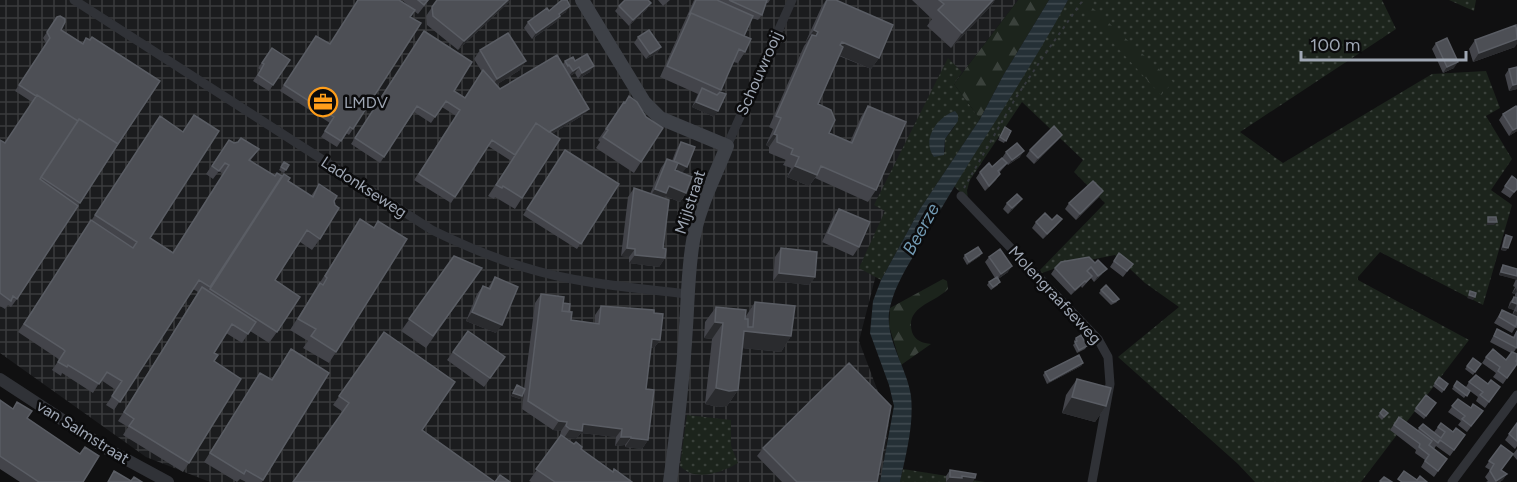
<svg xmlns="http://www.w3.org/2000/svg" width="1517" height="482" font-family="Figtree,sans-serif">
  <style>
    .industrial { fill: url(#industrial-grid) }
    .grass { fill: url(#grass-dots); fill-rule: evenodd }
    .forest { fill: url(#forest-firs) }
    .water { fill: url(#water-rules) }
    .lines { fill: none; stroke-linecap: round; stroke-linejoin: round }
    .path { stroke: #36393e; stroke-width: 2; stroke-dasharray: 3 4.5; stroke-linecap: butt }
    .minor { stroke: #303237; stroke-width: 9 }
    .tertiary { stroke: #303237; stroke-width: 12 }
    .secondary { stroke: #3e4147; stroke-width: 14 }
    .wall { fill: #43444a }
    .shaded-wall { fill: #2a2b2e }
    .building { fill: #4d4f55; stroke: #5a5d64; stroke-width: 1.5 }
    .labels { text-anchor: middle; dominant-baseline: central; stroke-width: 5; stroke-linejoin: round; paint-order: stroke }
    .street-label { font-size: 16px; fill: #9fa7b4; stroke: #0b0b0c }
    .poi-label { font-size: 16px; fill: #9fa7b4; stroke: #0b0b0c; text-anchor: start }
    .water-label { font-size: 18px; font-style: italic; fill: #729ab3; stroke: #0b0b0c }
  </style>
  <defs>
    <pattern id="industrial-grid" width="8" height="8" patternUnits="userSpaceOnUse" patternTransform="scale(1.5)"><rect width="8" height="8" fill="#1b1c1e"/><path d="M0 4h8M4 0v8" fill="none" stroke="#393a3c"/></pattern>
    <pattern id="grass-dots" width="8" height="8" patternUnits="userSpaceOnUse" patternTransform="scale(1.5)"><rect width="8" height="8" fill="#1c241c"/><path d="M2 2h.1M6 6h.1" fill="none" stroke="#3a413b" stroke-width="1.8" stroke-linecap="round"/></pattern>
    <pattern id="forest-firs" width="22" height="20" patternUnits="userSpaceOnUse" patternTransform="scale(1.5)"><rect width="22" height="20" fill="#1c241c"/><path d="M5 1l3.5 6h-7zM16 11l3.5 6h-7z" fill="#3a413b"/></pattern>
    <pattern id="water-rules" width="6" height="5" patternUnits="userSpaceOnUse" patternTransform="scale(1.5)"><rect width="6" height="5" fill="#253036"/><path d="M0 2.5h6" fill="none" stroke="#414b51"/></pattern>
  </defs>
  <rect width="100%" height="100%" fill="#101011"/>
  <path class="industrial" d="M0,0H1018L954,84L877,271L859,341L889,421L882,482H210L146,457L0,353Z"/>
  <path class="grass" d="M1068,0H1382L1396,29L1240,132L1283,163L1432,74L1486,71L1500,108L1486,116L1512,159L1491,190L1512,205L1483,305L1380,252L1358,277V280L1469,340L1361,482H1255L1238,464L1118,357L1179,307L1145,283L1115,255L1065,265L1042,273L1040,270L1105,203L1074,172L1083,160L1022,102L970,180L967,190L968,200L954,186Z
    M1449,0H1476L1474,11Z
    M948,58L962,72L954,84L980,119L920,209L881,280L859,268L885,211L874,205ZM955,126L945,139V152L932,155L930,141Z
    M687,415L731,420V446L738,463C721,473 695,482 680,466Z
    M903,469L985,482H900Z"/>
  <path class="forest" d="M1018,0H1049L1004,74L980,119L954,84Z
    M1084,0L1173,82L1161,95L1080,7Z
    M943,279L947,281L948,289C935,303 905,306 912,332C915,341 923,343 931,344L901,365L889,326L890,308Z"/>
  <path class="water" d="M1049,0H1068C1025,80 971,155 926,235C913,258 893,285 889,313C886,341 907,368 911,396C914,425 906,454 900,482H880L894,406L889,385L870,333L873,301L881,280L920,209L980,119L1004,74Z
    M955,111L958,115V121L945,139L944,155L934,157C921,140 937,117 955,111Z"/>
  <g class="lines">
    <path class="path" d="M964,188L1015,99L1043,57L1083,0"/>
    <path class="minor" d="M74,0L432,230C475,251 519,269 567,278C606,286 647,289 687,294
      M727,146L792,0
      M961,196L1098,339L1108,357L1110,384L1092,482
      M1452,482L1517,395"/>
    <path class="tertiary" d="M0,379L107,449L168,482"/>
    <path class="secondary" d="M582,0L644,102L660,118L727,146C715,177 698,208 693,241C688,270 688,298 686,327C683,379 677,431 670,482"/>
  </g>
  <path class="wall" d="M402,0H429L418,14L414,11L410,17L353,129L349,135L346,133L337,147L321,137L330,123L280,91L316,36L329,44L409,6Z
    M437,0H511L458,50L427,25L426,16Z
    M658,0H670L663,6Z
    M694,0H770L768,3H766L762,15L758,20L752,18L744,36L745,52L738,63L733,62L720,92L714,117L692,107L698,94L660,77Z
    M826,0H836L879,58L871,69L839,56L818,104L829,133L850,142L861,117L868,106L876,190L868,202L815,178L809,186L787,177L791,168L783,165L786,160L769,153V147L766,145L773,129L769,127L804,46L807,42L806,41L821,8Z
    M912,0H995L991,6L951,48L927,26L932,19Z
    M619,6L647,9L629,26L615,11Z
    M549,11L566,12L560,16L556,22L532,39L524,28L528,22Z
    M57,17L61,30L83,44L160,81L17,299L11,307L8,305L5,309L0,306V140L5,143L32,102L15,91L46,43L43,38Z
    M424,31L454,91L465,98L482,72L474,59L480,50L520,70L496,85L500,89L563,64L565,61H575L590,72L578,79L575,73L570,76L585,114L552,134L522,198L515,209L495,197L494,199L488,196L511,161L488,146L451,203L414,180L456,116L442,107L431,123L414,112L380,163L351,144Z
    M638,37L661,47L657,53L646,59L634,43Z
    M1475,40L1515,47L1473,62L1469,49Z
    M1436,43L1454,68L1443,73L1432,49Z
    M272,48L290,60L269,91L253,81L260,70L258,68Z
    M1517,67V89L1509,91L1505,75L1509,69Z
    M624,102L641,162L634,173L596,148L600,142L598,140Z
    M1517,108V131L1509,136L1499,120L1503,114Z
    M154,125L150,238L173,252L223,174L219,171L213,179L206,174L229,140L234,143L259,149L250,161L275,176L288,181L311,196L319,184L334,201L320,239L312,250L300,242L275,280L277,332L269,343L250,331L242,343L226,333L214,353V361L189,463L183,472L123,435L128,427L118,421L198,292L193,289L114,410L106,405L116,390L101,380L93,393L62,373L61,376L52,370L59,360L57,358L18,332Z
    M1005,127L1011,131L1004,143L998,140Z
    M1062,135L1058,140L1034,164L1026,156L1030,150Z
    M681,142L683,172L676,169L675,170L686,193L680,202L665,196L663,198V248L665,258L659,267L629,263V257L621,256L628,197L634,188L650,194L661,168L667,159L672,161L677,148Z
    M565,150L619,184L577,249L523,215Z
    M1006,152L1020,157L1008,165L1007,164L999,173L996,180L985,191L976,178L980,172L992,167L1002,158Z
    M284,162L289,165L284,173L279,170Z
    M1512,176L1517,189L1510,198L1501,192Z
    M1099,197L1076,220L1065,209L1069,203Z
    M1007,203L1017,205L1008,214L1003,209Z
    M839,209L859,247L853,256L822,242L833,217Z
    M360,219L336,352L329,363L303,348L308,341L290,330Z
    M1052,220L1057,225L1043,239L1032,228L1036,222Z
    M1506,235V251L1501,250L1504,237Z
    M781,248L815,277L809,285L773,281L775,257Z
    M1119,253L1133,264L1123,277L1110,267Z
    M965,255L980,256L967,265L963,258Z
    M454,256L482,268L426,348L401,331Z
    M989,257L1008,272L998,279V285L991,290L987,285L989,282L995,278L985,262Z
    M1089,257L1102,274L1094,282L1091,278L1082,288L1081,286L1071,295L1051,274L1055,268Z
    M1503,265L1517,269V325L1512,333L1494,323L1502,310L1512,315L1514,310L1508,308L1510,302L1514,297H1515V294L1512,293L1515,287L1513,286L1516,279L1499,275L1501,268Z
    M495,277L496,333L466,321L477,294L483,286L488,288Z
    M1101,290L1116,301L1117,302L1111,305L1099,293Z
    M541,294L563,303L569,312L571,320L595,323V315L601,306L654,313L660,340L654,348H650L646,389L648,440L642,449L625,447V445L615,446L616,437L581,433L576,439L565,438L613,472L632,482H531L529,481L561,435H560L561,431L553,430L522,409L524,391L520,399L511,396L517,385L524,389L535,303Z
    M755,302L791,336L781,352L742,348L738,390L727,406L718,407L705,404L712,339L704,338L705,322L716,307L746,316Z
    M1497,329L1513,337L1517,330V347L1514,352L1517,364L1503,384L1493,377L1496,373L1482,363L1486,357L1506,360L1511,353L1490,342Z
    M468,331L505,357L484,387L447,360Z
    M384,332L422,430L495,482H510H293L343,412L333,405Z
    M1076,338L1087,346L1085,349L1077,353L1073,345L1075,343L1074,341Z
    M291,349L329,373L262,482H246L240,479L237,482L204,462L260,373L271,380Z
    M1473,358L1481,364L1473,375L1465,369Z
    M1083,363L1081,366L1047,384L1043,375L1045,372Z
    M1439,377L1448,384L1442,393L1433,386Z
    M1077,379L1106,406L1095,422L1062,413L1066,395Z
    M1457,381L1466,387L1469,382L1488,384L1500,387L1485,408L1476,401L1478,397L1470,391L1464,398L1452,389Z
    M1426,395L1436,403L1424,419L1414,411Z
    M1458,399L1471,408L1483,411L1467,432L1458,425L1461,421L1448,412Z
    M0,400L83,482H20L0,469Z
    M1383,409L1388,413L1382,420L1378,416Z
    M1399,417L1417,431L1423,424L1434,432L1441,423L1453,432L1465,435L1450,456L1436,446L1434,449L1447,459L1434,477L1421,467L1425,460L1415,453L1416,450L1390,430Z
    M1517,423V446L1515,449L1505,440Z
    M1501,445L1513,454L1517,449V460L1512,454L1501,470L1503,480L1500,481L1501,482H1486L1488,481L1485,477L1490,470L1485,467Z
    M763,448L877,482H782L757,456Z
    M950,470L973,482H974H946V476Z"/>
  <path class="shaded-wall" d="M508,0H511L458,50L464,41Z
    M993,0H995L991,6L951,48L962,33Z
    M651,3L647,9L629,26L633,20Z
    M570,6L566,12L560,16L556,22L532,39L536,33Z
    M814,30L818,32L810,43L812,35L807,42L806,41Z
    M1517,39V44L1515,47L1473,62L1479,53Z
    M842,42L879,58L871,69L834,53Z
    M661,47L657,53L646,59L650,54Z
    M526,61L520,70L491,88L497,79Z
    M1458,62L1454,68L1443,73L1447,67Z
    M594,66L590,72L578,79L582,73Z
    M579,67L575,73L568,77L573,71Z
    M1517,84V89L1509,91L1513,85Z
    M696,102L718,111L714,117L692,107Z
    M589,109L585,114L539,142L543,136Z
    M1517,128V131L1509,136L1513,130Z
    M774,134L777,135L769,147L766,145Z
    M1062,135L1058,140L1034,164L1038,158Z
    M1024,151L1020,157L1008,165L1012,160Z
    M674,161L687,167L683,172L670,167Z
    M795,166L817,175L809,186L787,177Z
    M1000,174L996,180L985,191L989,186Z
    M669,186L686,193L680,202L665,196L660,202L649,198L655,189Z
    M1103,191L1099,197L1076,220L1080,214Z
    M1022,199L1017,205L1008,214L1012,208Z
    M1062,219L1057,225L1043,239L1047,234Z
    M1488,222H1497L1494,225H1486Z
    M1503,247L1508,248L1506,251L1501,250Z
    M627,248L635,249L629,257L621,256Z
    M982,253L980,256L967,265L969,262Z
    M635,255L665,258L659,267L629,263Z
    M1012,266L1008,272L997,280L1001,274Z
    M1107,269L1094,282L1098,276Z
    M1501,272L1517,276V280L1499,275Z
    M779,273L815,277L809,285L773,281Z
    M1085,281L1081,286L1071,295L1075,290Z
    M1516,288L1517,292L1515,294L1512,293Z
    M1469,295L1475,297L1473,300L1467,298Z
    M1512,302L1517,304L1514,310L1508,308Z
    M1515,311L1517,312V320L1511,317Z
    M472,312L502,325L496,333L466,321Z
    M715,322L723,323L712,339L704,338Z
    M744,331L791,336L781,352L733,347Z
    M652,339L660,340L654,348L646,347Z
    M1083,363L1081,366L1047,384L1050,381Z
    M716,388L738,390L727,406L718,407L705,404Z
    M513,393L522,396L520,399L511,396Z
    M1072,397L1106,406L1095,422L1062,413Z
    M559,421L567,422L561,431L553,430Z
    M583,424L622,429L616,437L581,433L576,439L564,438L570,429Z
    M621,437H631L625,445L615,446Z
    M631,438L648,440L642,449L625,447Z
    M1507,474L1503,480L1499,482H1495Z
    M962,476L975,478L973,482H946L950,477Z"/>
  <path class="building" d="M358,0H399L415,10L410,17L421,23L353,129L350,127L341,141L325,131L334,117L284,85L316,36L330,44Z
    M418,0H428L424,5Z
    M437,0H508L464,41L433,16L432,7Z
    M562,0H567L570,6L559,14L560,16L536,33L528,22L547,8L549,11Z
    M625,0H648L651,3L633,20L619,6Z
    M696,0H717L753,16L744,36L691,13L689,15Z
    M729,0H767L762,15Z
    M827,0H836L893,25L879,58L842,42L840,45L843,47L818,104L831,110L835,120L829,133L852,143L868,106L906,122L876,190L821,166L817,175L795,166L799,157L791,154L793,149L777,142V135L774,134L781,118L776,116L812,35L816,36L818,32L814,30Z
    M939,0H993L962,33L938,10L944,4Z
    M691,13L751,39L745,52L739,49L721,90L667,66Z
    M60,16L65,19V22L61,30L83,44L86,38L90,40L92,37L160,81L118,144L79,119L77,123L78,121L37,95L36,96L19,85L50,38L47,32L57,17Z
    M1516,25L1517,39L1479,53L1475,40Z
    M649,30L661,47L650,54L638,37Z
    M424,31L472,62L454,91L465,98L483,70L500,89L557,55L589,109L549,132L536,123L515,155L492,140L455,197L419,174L460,110L446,101L435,117L417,106L384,157L355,138Z
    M508,33L526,61L497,79L480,50Z
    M1447,38L1458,62L1447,67L1436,43Z
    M272,48L290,60L273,85L258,75L264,64L262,63Z
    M587,54L594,66L582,73L579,67L573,71L569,65L568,66L565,61L573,57L575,61Z
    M1517,67V84L1513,85L1509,69Z
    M702,88L717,95L720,92L726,94L718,111L696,102Z
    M37,95L78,121L40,179L78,206L17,299L13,296L11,301L0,293V140L5,143Z
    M629,96L637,102L646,117L663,128L641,162L603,137L608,130L606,129L624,102L625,103Z
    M1516,106L1517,108V128L1513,130L1503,114Z
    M194,115L219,131L150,238L173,253L229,165L225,163L219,171L212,166L229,140L234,143L238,142L241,138L259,149L249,160L275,176L277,173L282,176L210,287L199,280L120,402L112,396L122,381L107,372L99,384L68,365L67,367L58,362L65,351L63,349L24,324L91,220L133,248L137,242L95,215L160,116L183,132Z
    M79,119L118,144L80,203L41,177Z
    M536,123L560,139L522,198L503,186L502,188L496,185Z
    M1054,126L1062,135L1038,158L1030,150Z
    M1005,127L1011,131L1006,141L1000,137Z
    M681,142L695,147L687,167L674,161Z
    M1017,143L1024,151L1012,160L1006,152Z
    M565,150L619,184L581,244L527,209Z
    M1002,158L1007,163L998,171L1000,174L989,186L980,172L989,163L992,167Z
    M667,159L678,163L675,170L692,177L686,193L669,186L666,193L655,189Z
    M284,162L289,165L286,170L281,167Z
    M284,174L290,178L288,181L313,197L319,184L337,196L334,201L335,205L339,208L320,239L307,230L275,280L300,297L277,332L210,289Z
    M1512,176L1517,180V189L1514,192L1505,186Z
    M1093,181L1103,191L1080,214L1069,203Z
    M634,188L669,200L663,248L666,249L665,258L635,255V249L627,248Z
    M1017,194L1022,199L1012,208L1007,203Z
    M839,209L870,222L859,247L828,233Z
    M1045,213L1052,220L1057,215L1062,219L1047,234L1036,222Z
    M1488,217H1496L1497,222H1488Z
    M360,219L374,228L378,221L407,239L336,352L311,336L316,329L298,319L320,283L323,285L327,278L325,276Z
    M1506,235L1512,237L1508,248L1503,247Z
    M978,247L982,253L969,262L965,255Z
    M781,248L817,252L815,277L779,273Z
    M1000,249L1012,266L1001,274L989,257Z
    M1119,253L1133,264L1127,271L1114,261Z
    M454,256L482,268L433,336L409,319Z
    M1089,257L1095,263L1098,260L1107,269L1098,276L1091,267L1087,271L1092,276L1086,282L1085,281L1075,290L1055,268L1061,262Z
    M1503,265L1517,269V276L1501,272Z
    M495,277L518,287L502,325L472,312L483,286L490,289Z
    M997,277L1000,282L993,287L989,282Z
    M1106,285L1119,299L1116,301L1113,302L1101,290Z
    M202,287L256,322L248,334L232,324L214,353L218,355L214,361L241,379L189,463L129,426L134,419L124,412Z
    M1470,291L1476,293L1475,297L1469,295Z
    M541,294L564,297L562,311L572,312L571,320L599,324L601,306L654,310V313L663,314L660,340L652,339L646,389L654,390L648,440L631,438V437H621L622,429L583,424L582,431L570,429L566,426L567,422L559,421L528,401Z
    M1514,297L1517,298V304L1512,302Z
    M755,302L795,306L791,336L744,331L738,390L729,391L716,388L723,323L715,322L716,307L746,310L745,319H748V327H753Z
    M563,303L570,304L569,312L562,311Z
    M1502,310L1517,317L1516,327L1499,317Z
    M1497,329L1514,338L1517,331V348L1494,336Z
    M468,331L505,357L490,378L453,352Z
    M384,332L455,382L422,430L495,482L500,475L510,482H293L349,403L339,396Z
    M1081,335L1087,346L1079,350L1075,342L1077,341L1076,338Z
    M291,349L329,373L263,480L246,470L244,474L210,453L260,373L272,380Z
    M1493,349L1506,360L1512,352L1517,354V359L1516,361L1517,362V364L1507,378L1498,371L1500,367L1486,357Z
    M1079,355L1083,363L1050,381L1045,372Z
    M1473,358L1481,364L1475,372L1467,366Z
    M849,363L891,406L877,482H797L763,448Z
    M1476,375L1488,384L1491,380L1500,387L1489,402L1480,395L1483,392L1469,382Z
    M1439,377L1448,384L1444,390L1435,383Z
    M1077,379L1111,388L1106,406L1072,397Z
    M1457,381L1470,391L1467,396L1454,386Z
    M517,385L525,389L522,396L513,393Z
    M1426,395L1436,403L1426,416L1416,408Z
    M1458,399L1471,408L1473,404L1483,411L1471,426L1462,419L1465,416L1452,406Z
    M0,400L13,409L17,402L32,411L27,418L80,454L85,447L99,456L83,482H39L0,456Z
    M1383,409L1388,413L1384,417L1380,413Z
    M1399,417L1432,441L1429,445L1447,459L1438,471L1425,461L1429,455L1419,447L1420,444L1394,425Z
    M1441,423L1453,432L1456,428L1465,435L1454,450L1440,440L1438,443L1419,428L1423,424L1441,438L1445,432L1438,427Z
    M1517,423V441L1509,434Z
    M561,435L574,444L576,442L582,447L581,449L613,472L614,469L632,482H555L536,469Z
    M1501,445L1513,454L1501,470L1507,474L1496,481L1490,471L1494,464L1489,461Z
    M950,470L976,474L975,478L962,476V478L950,477Z
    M114,471L131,481L134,477L142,482H108Z
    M1404,471L1417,480L1420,476L1427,482H1402L1398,479Z
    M1384,477L1392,482H1382L1380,481Z"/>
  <defs>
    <g id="office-ring" transform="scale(1.5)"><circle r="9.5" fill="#0b0b0c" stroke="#ff9e1a" stroke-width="1.5"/><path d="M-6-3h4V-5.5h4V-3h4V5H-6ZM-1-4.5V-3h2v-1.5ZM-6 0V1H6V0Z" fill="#ff9e1a"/></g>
  </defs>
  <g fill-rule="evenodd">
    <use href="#office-ring" x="323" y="102"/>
  </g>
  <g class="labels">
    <g class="street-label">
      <text transform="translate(759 73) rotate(-66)">Schouwrooij</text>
      <text transform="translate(364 187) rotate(33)">Ladonkseweg</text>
      <text transform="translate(690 202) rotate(-72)">Mijlstraat</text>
      <text transform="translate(1055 295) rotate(47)">Molengraafseweg</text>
      <text transform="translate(83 432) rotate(32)">van Salmstraat</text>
    </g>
    <g class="poi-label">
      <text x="344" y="102">LMDV</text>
    </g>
    <g class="water-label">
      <text transform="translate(921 229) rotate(-61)">Beerze</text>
    </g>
  </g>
  <path d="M1301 51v9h165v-9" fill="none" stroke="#9fa7b4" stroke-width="3"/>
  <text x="1310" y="51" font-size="18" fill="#9fa7b4" stroke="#0b0b0c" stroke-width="4.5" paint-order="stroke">100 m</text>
</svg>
